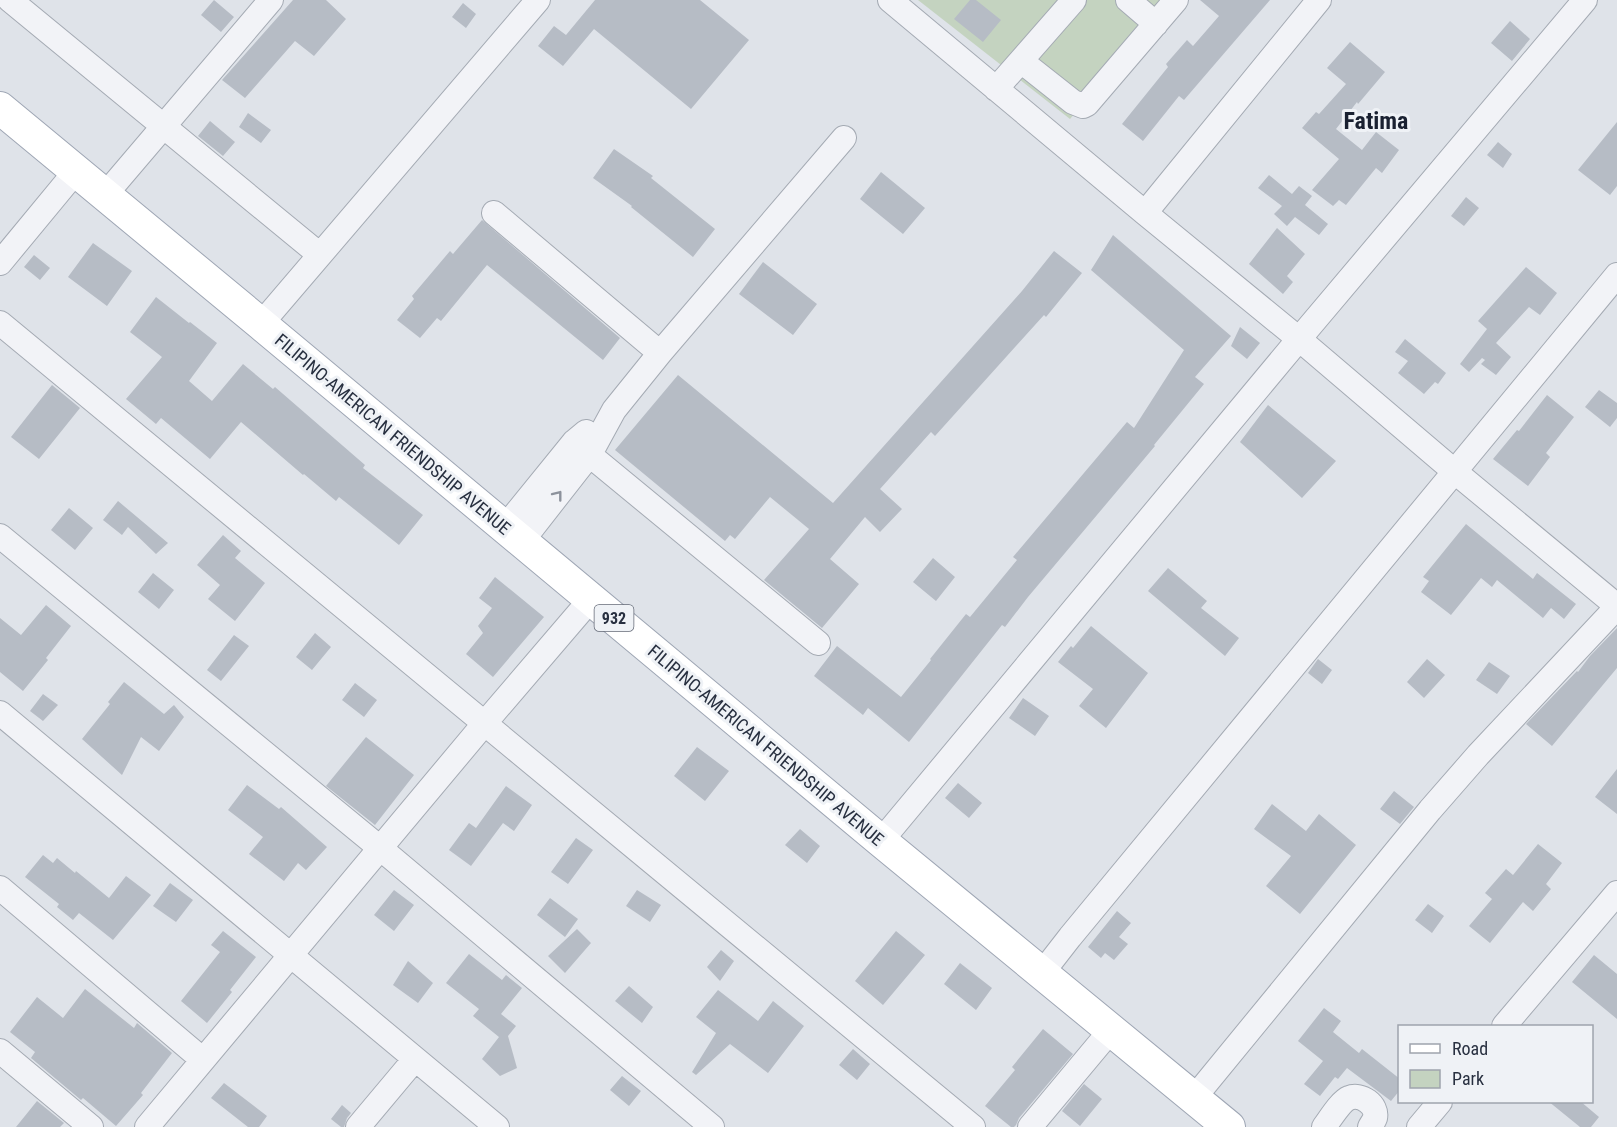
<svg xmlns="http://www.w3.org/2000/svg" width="1617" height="1127" font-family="'Roboto Condensed',sans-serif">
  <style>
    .green { fill: #c4d3c0 }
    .building { fill: #b6bcc5 }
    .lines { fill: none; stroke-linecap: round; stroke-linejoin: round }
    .minor-casing { stroke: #a4aab3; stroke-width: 26 }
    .major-casing { stroke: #9ea6b4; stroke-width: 34 }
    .minor { stroke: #f2f3f7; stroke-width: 24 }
    .major { stroke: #fff; stroke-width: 32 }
    .oneway { stroke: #8d929c }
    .labels { text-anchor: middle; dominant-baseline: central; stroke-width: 6; stroke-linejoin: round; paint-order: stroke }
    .shield { fill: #eff2f6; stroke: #646a77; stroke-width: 1.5 }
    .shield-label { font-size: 16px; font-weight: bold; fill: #283040 }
    .street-label { font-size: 18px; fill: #283040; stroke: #eff2f6 }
    .district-label { font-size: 24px; font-weight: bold; fill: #1a2131; stroke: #eff2f6 }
  </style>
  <rect width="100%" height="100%" fill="#dfe3e9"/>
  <path class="green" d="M918,0H1169L1070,119Z"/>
  <path class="building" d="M214,0L234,17L221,32L201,15Z
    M293,0H326L346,19L314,56L295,41L245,98L222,80Z
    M595,0H700L749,40L691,109L594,29L563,66L538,46L554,26L566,35Z
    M970,0H976L1001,20L983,42L954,19Z
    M1200,0H1270L1184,100L1179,96L1143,141L1122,124L1168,67L1166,64L1187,40L1193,46L1219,16Z
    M463,3L476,14L466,28L452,17Z
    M1510,21L1530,39L1512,61L1491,43Z
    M1350,42L1385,72L1358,104L1357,102L1336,129L1362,150L1376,132L1399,150L1382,173L1376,168L1346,205L1339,200L1333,206L1312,190L1339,159L1302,128L1316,112L1319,114L1346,84L1327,68Z
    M248,113L271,130L261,143L239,127Z
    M210,121L235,142L223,156L198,136Z
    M1617,122V186L1610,195L1578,170Z
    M1498,142L1512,154L1503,168L1487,155Z
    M614,149L653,176L651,178L715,229L693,257L631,207L632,206L593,178Z
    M881,172L925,208L903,234L860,199Z
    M1269,175L1292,194L1299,186L1312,196L1305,205L1328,224L1319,235L1295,217L1287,226L1274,214L1282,206L1258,188Z
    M1466,197L1479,208L1464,226L1451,216Z
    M482,220L620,338L603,360L487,265L441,321L437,318L420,338L397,320L414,299L412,296L450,251L453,254Z
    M1277,228L1305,254L1287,276L1293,282L1283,294L1249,264Z
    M1113,235L1231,336L1195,377L1204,384L1154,445L1155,446L1028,597L1005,627L1002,625L909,742L868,708L863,715L814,676L837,646L901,697L931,660L930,659L966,614L970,617L1017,560L1013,557L1127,422L1134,428L1184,350L1091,270Z
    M93,243L132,271L107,306L68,277Z
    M1054,251L1082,273L1046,317L1044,315L935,436L931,432L880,489L902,509L880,532L865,517L830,559L859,584L822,628L764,580L809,529L770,497L735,539L730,535L725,541L615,450L678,375L833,503L1022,291Z
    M34,255L50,268L40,280L24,267Z
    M763,262L817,304L793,335L739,294Z
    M1526,267L1557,293L1540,315L1529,307L1496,343L1511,357L1496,375L1481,364L1485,360L1482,358L1469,372L1460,364L1487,329L1478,321Z
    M156,297L189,323L190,322L217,343L189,381L212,401L243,364L273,389L275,387L365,465L363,468L423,515L399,545L339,497L336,501L304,474L303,475L241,422L210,459L161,418L156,424L126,399L162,357L130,332Z
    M1240,327L1260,343L1247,359L1231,346Z
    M1405,339L1446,373L1438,384L1435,382L1424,394L1398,373L1408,361L1395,352Z
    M52,385L80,408L39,459L11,437Z
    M1599,390L1617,403V418L1610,427L1585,407Z
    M1547,395L1574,417L1546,453L1550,457L1528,486L1493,459L1517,430L1519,431Z
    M1268,405L1336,461L1302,498L1240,442Z
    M118,501L168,543L156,554L128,527L122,535L103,520Z
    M69,508L93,528L75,550L51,530Z
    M1466,524L1533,579L1537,573L1576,604L1564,619L1551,608L1543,618L1497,580L1492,587L1481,578L1451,615L1421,592L1429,581L1423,577Z
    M223,535L241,551L235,558L265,583L235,621L208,599L220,585L197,565Z
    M933,558L955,577L936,601L913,582Z
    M1168,568L1207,601L1201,608L1239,638L1225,656L1148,591Z
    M153,573L174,590L159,609L138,592Z
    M495,577L544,617L493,677L466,654L483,633L478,626L492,608L479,598Z
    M46,605L71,626L46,658L48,660L23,691L0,672V618L21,635Z
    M1091,626L1148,673L1106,728L1079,706L1093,689L1058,662L1071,646L1073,648Z
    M1617,628V668L1552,746L1526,724L1577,671L1578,672L1590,656Z
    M315,633L331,647L312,670L296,657Z
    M234,635L249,646L221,681L207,670Z
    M1318,659L1332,670L1322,684L1308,673Z
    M1427,659L1445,675L1424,698L1407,682Z
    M1489,662L1510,676L1497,694L1476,680Z
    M124,682L164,714L174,705L184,717L159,751L141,737L122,775L82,739L110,704L108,702Z
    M355,683L377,700L364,717L342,700Z
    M43,694L58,705L43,721L30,711Z
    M1023,698L1049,716L1035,736L1009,718Z
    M366,737L414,775L375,825L326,786Z
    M697,747L729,771L705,801L674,776Z
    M1617,769V814L1595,797Z
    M958,783L982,803L969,818L945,798Z
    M247,785L279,809L281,807L327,847L306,870L298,863L284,881L249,854L263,837L228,810Z
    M506,786L532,805L514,831L503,823L471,866L449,850L469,823L476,828Z
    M1394,791L1414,807L1400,824L1380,809Z
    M1272,804L1306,831L1319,814L1356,845L1300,914L1266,886L1291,856L1254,829Z
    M800,829L820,846L807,863L785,845Z
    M576,838L593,850L568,884L551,872Z
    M1538,844L1562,863L1546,884L1551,889L1533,911L1523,902L1490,943L1469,926L1492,899L1485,893L1506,869L1513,875Z
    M43,855L53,863L57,858L75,873L76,871L109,898L126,876L151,895L113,940L79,913L73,920L57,907L59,904L25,877Z
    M170,883L193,900L176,922L153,906Z
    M394,890L414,905L394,931L374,915Z
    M637,890L661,905L650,922L626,906Z
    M550,898L578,919L565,937L537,915Z
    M1428,904L1444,916L1432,933L1415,920Z
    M1117,911L1131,923L1119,937L1128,944L1114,960L1105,953L1101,958L1088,947Z
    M577,929L591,943L565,973L548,956Z
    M223,931L256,957L230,990L232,992L207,1023L181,1001L220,952L211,945Z
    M896,931L925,955L883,1005L855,981Z
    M721,950L734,961L720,981L707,967Z
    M469,954L502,980L506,975L522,988L501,1014L516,1026L508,1036L517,1068L500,1076L482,1059L499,1037L473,1016L479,1009L446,983Z
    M1594,955L1617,974V1019L1572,982Z
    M408,961L433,983L418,1003L393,985Z
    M960,963L992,988L976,1010L944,984Z
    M629,986L653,1007L642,1023L615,1001Z
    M85,989L134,1028L137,1023L172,1053L141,1093L143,1095L116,1126L83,1098L81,1100L31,1058L35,1052L10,1032L37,997L63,1018Z
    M718,990L758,1021L773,1001L804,1026L768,1073L730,1044L696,1075L692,1072L716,1033L696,1017Z
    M1324,1008L1341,1021L1333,1032L1359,1053L1362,1049L1400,1079V1090L1391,1101L1347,1068L1338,1079L1335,1077L1320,1096L1304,1084L1323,1061L1298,1041Z
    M1043,1029L1073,1054L1019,1118L1016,1125L1014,1127H1011L985,1106L1015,1070L1012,1067Z
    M853,1049L870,1064L857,1080L839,1065Z
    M622,1076L641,1091L629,1106L610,1090Z
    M224,1083L267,1116L259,1127H248L211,1098Z
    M1084,1084L1102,1099L1080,1126L1062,1111Z
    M37,1101L64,1123L60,1127H16Z
    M1548,1101H1580L1599,1117L1591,1127H1580Z
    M342,1105L351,1113L347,1118L344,1127H341L331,1119Z"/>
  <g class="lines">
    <g class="minor-casing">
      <path id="minor" d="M10,0L320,255
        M890,0L1145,213L1299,339L1454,471L1617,606
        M1128,0L1156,24
        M1021,61L1073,102L1083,106L1087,104L1176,0
        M996,89L1074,0
        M105,195L271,0
        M494,213L660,353
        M1145,213L1319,0
        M0,263L76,171
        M0,323L973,1127
        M261,324L538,0
        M574,442L818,643
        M505,527L574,442L586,432
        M0,536L380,848L712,1127
        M522,541L590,454L614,410L660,353L844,138
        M0,713L497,1127
        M881,841L1299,339L1585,0
        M0,888L203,1060
        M1042,973L1070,937L1617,275
        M1504,1026L1617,893
        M0,1051L91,1127
        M1194,1098L1430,810L1478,755L1617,607
        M147,1127L484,724L591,599
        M358,1127L415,1059
        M1030,1127L1111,1030
        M1324,1127C1330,1119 1341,1101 1349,1098C1361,1093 1378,1105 1375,1118C1374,1121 1371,1125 1370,1127
        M1419,1127L1440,1102"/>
    </g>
    <g class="major-casing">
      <path id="major" d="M0,108L261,324L881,841L1229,1127"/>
    </g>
    <use href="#minor" class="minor"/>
    <use href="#major" class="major"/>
  </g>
  <defs><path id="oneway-chevron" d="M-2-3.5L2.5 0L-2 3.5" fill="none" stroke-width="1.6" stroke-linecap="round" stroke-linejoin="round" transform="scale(1.5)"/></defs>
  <use class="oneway" href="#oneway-chevron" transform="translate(558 495) rotate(-52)"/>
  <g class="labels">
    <rect class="shield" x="594.5" y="605" width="39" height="26" rx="4.5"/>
    <g class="shield-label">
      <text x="614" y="618">932</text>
    </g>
    <g class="street-label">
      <text transform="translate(393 434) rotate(40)">FILIPINO-AMERICAN FRIENDSHIP AVENUE</text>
      <text transform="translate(766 745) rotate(40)">FILIPINO-AMERICAN FRIENDSHIP AVENUE</text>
    </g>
    <g class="district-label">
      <text x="1376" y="121">Fatima</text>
    </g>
  </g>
  <rect x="1398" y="1025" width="195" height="78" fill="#eff2f6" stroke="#9fa4ad" stroke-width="1.5"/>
  <rect x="1410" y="1044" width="30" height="9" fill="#ffffff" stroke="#9fa4ad" stroke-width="1.5"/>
  <text x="1452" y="1055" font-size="18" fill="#283040">Road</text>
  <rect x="1410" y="1070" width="30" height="18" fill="#c4d3c0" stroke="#9fa4ad" stroke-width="1.5"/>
  <text x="1452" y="1085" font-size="18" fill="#283040">Park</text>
</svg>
